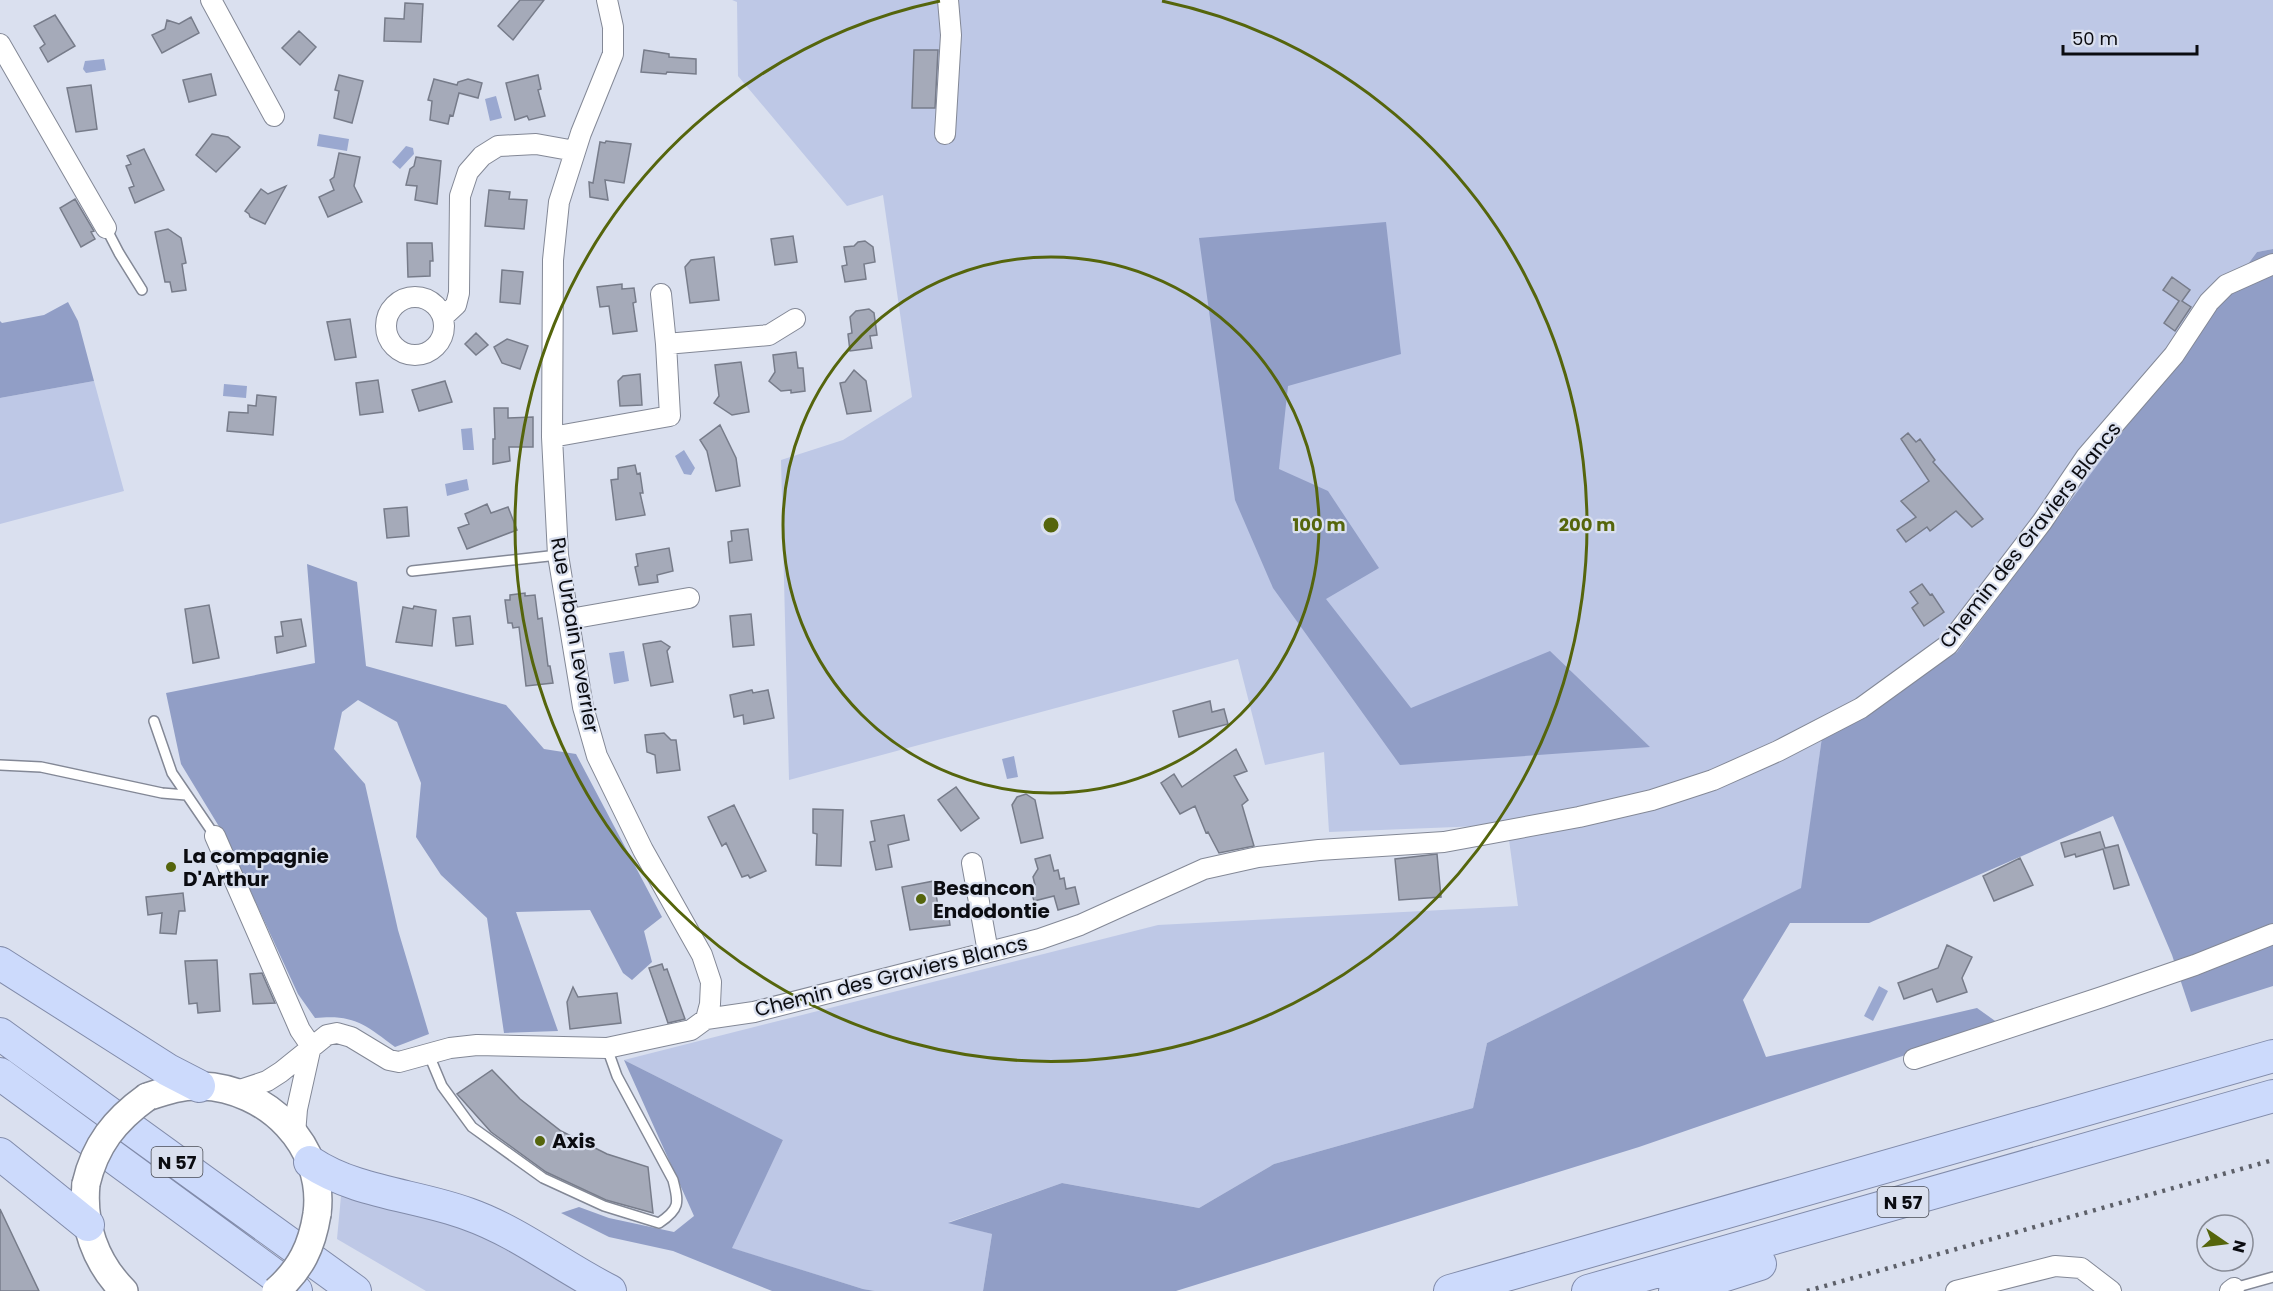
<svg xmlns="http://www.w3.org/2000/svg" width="2273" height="1291" font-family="Poppins,sans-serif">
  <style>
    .green { fill: #bec8e6 }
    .forest { fill: #919ec6 }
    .water { fill: #9aa8d0 }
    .building { fill: #a5aab9; stroke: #777c8a; stroke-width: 1.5 }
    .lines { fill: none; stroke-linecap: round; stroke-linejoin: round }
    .service-casing { stroke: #838896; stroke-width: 12 }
    .minor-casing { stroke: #838896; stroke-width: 22 }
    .secondary-casing { stroke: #838896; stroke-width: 30 }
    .trunk-casing { stroke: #818baa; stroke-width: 34 }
    .service { stroke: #fff; stroke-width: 9 }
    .minor { stroke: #fff; stroke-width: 20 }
    .secondary { stroke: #fff; stroke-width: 27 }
    .trunk { stroke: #ccdafc; stroke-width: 32 }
    .rail { stroke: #5d6069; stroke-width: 4.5; stroke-dasharray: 3 6; stroke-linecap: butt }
    .secondary-bridge-casing { stroke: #838896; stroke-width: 30; stroke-linecap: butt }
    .secondary-bridge { stroke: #fff; stroke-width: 27 }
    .ring { fill: none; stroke: #55650c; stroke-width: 3 }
    .poi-dot { fill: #55650c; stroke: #dae0ef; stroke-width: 2 }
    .labels { text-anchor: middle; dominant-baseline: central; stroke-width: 4.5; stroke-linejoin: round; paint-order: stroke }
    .shield { fill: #dae0ef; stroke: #494c54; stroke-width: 1.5 }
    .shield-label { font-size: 18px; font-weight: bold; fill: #0b0c11 }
    .street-label { font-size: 20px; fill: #0b0c11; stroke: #dae0ef }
    .poi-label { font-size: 20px; font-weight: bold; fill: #0b0c11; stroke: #dae0ef; text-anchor: start }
    .centre { fill: #55650c; stroke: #dae0ef; stroke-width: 3 }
    .ring-label { font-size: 18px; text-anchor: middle; font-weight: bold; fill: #55650c; stroke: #dae0ef; stroke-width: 4.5; stroke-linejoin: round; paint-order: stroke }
  </style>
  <rect width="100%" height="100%" fill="#dae0ef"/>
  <path class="green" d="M732,0H2273V249L2257,252L1957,652L1822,737L1802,888L1487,1043L1473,1108L1274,1164L1199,1208L1062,1183L949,1222L992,1234L983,1291H875L863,1289L731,1248L783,1140L624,1060L1158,925L1518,906L1507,825L1329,832L1324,752L1265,765L1238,659L789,780L781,460L843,440L912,397L883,195L847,206L738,76L737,2Z
    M94,381L124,491L0,524V398Z
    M341,1196L418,1209L453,1220L579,1291H426L337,1239Z"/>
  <path class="forest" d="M1386,222L1401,354L1288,386L1279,469L1328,491L1379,568L1326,599L1411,708L1550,651L1650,747L1400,765L1273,588L1235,500L1199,238Z
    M2273,249V986L2191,1012L2172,955L2113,816L1869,923H1790L1743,1000L1766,1057L1977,1008L1998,1023L1639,1147L1176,1291H983L992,1234L948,1223L1062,1183L1199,1208L1274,1164L1473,1108L1487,1043L1801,888L1822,737L1957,652L2257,252Z
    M68,302L78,321L94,381L0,398V321L2,323L44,315Z
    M307,564L357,582L366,666L506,705L544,749L576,754L662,917L644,931L652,962L632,980L623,973L590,910L516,912L558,1031L504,1033L487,918L441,875L416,837L421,783L397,722L358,700L342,712L334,749L365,784L398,930L429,1034L395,1047C365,1024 353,1014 315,1018L298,994L226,838L181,764L166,693L315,663Z
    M624,1060L783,1140L732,1248L863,1289L875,1291H772L673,1251L609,1237L561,1213L579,1207L609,1218L674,1232L694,1216Z"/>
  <path class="water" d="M104,59L106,70L86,73L83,69L85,61Z
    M496,96L502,118L490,121L485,99Z
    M319,134L349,139L347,151L317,146Z
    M406,146L413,148L414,154L400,169L392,162Z
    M224,384L247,386L246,398L223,396Z
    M472,428L474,450H463L461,429Z
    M684,450L695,468L691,475L684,474L675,456Z
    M467,479L469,490L447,496L445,484Z
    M624,651L629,681L614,684L609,653Z
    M1014,756L1018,777L1007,779L1002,759Z
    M1879,986L1888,991L1873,1021L1864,1016Z"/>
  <path class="building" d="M520,0H544L513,40L498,26Z
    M405,3L423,4L421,42L384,41L385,18L404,19Z
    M55,15L75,46L48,62L40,48L45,44L34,26Z
    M191,17L199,33L162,53L152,35L165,29L167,20L179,24Z
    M299,31L316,47L300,65L282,48Z
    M644,50L669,54V57L696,59V74L667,72L666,74L641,72Z
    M914,50H938L935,108H912Z
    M211,74L216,95L189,102L183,80Z
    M339,75L363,81L352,123L334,118L339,91L335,90Z
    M538,75L541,89L538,90L545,116L529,120L527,116L515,120L506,83Z
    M434,79L457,85L458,82L468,79L482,83L478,98L459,93L453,116L450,115L448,124L430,120L432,101L428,100Z
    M91,85L97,129L76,132L67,88Z
    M212,134L228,137L240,147L216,172L196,155Z
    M606,141L631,144L624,183L605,180L608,200L590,197L589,182L593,183L600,142L605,143Z
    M144,149L164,190L135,203L129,188L134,186L126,166L131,164L127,156Z
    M339,153L360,157L354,186L362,202L328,217L319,197L334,190L330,180L334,177Z
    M416,157L441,161L437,204L415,200L417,186L406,185L410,169L414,166Z
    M286,186L265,224L250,217L249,214L245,211L261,189L268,194Z
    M489,190L510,192L509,199L527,200L524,229L485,226Z
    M75,199L94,231L91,232L95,239L81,247L60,208Z
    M168,229L181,238L186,263L182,264L186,290L172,292L170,282H165L155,232Z
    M793,236L797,262L775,265L771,239Z
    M865,241L873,247L875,262L864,264L866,279L845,282L842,266L847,265L844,247L854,246L858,242Z
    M407,243H432L433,261H430V276L408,277Z
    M714,257L719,300L690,303L685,267L691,260Z
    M502,270L523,272L520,304L500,302Z
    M2172,277L2190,290L2182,301L2191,307L2175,331L2164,323L2179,301L2163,290Z
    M622,284V289L634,288L636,302L633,303L637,331L613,334L609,306L600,307L597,287Z
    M869,309L874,313L877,335L870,336L872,348L850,351L848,334L852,333L850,317L856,311Z
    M350,319L356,357L335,360L327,322Z
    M476,333L488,345L476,355L465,344Z
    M507,339L528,346L520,369L502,363L494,347Z
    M796,352L798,368H803L805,391L791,393V390L781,391L769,381L775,372L773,355Z
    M741,362L749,412L732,415L714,403L719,396L715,365Z
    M854,370L866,381L871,411L847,414L840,383L845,382Z
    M640,374L642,405L620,406L618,381L623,376Z
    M378,380L383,412L360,415L356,383Z
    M445,381L452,402L419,411L412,390Z
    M257,395L276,397L273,435L227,431L229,412L248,413V405L256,406Z
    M494,408H508V418L533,417V447H509L510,461L493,464V439H495Z
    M720,425L736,458L740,486L716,491L707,451L700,440Z
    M1908,433L1916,442L1920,439L1935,460L1933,462L1983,519L1972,527L1956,511L1930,531L1927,527L1906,542L1897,530L1916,517L1901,501L1929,481L1901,439Z
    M635,465L637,474L640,473L643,493H640L645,515L616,520L611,480L618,479V468Z
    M487,504L491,513L508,507L517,530L467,549L458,528L469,524L465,514Z
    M407,507L409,536L387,538L384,509Z
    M748,529L752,560L730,563L728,542L732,541L731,531Z
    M669,548L673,571L657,575L658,582L639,585L635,567L638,566L636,554Z
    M1922,584L1930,595L1932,594L1944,612L1924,626L1912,608L1918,603L1910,592Z
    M525,593V596L535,595L538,619L542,618L548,666H550L553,683L526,686L519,627L513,628L512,623H508L505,600H510V595Z
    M209,605L219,658L193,663L185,609Z
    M414,606L436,610L432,646L396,642L403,607L413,609Z
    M751,614L754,645L733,647L730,616Z
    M470,616L473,644L456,646L453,618Z
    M301,619L306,646L277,653L275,637L283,636L281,622Z
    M661,641L670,647L667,651L673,682L651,686L643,644Z
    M752,690L753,693L768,690L774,718L744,724L743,715L734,717L730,695Z
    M1210,701L1212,712L1224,709L1228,724L1179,737L1173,711Z
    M664,733L671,740H676L680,770L657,773L655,755L647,752L645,735Z
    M1236,749L1247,771L1234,776L1248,800L1242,805L1254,846L1219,853L1208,832L1206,833L1195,806L1180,814L1161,783L1174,774L1182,787Z
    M956,787L979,818L961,831L938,800Z
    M1026,794L1035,800L1043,838L1021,843L1012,805L1017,797Z
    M734,805L766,871L750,878L748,875L742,877L726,843L722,846L708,817Z
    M813,809L843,810L841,866L816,865L817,834L813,833Z
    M904,815L909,840L888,845L892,867L876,870L870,842L875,841L871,821Z
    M2100,832L2105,848L2118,845L2129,885L2114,889L2103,849L2076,857L2075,854L2065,857L2061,843Z
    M1437,854L1441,897L1399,900L1395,859Z
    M1050,855L1054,871L1058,870L1060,879L1064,878L1066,889L1075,887L1079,904L1058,910L1054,896L1034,901L1030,886L1035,885L1033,877L1038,869L1035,859Z
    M2020,858L2033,885L1994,901L1983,876Z
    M934,881L939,913L948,911L950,925L910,930L902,887Z
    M183,893L185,911H179L176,934L160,933L162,913L148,915L146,897Z
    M1947,945L1972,957L1962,978L1967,992L1937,1002L1932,989L1904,999L1898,983L1938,968Z
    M217,960L220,1011L198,1013L197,1003L189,1004L185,961Z
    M662,964L664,970L667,969L685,1019L668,1023L649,968Z
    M262,973L275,1003L253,1004L250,974Z
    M573,987L578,997L617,993L621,1023L570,1029L567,1002Z
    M492,1070L520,1099L561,1131L607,1154L648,1167L653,1213L606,1200L546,1172L491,1132L457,1094Z
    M0,1209L18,1247L39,1291H0Z"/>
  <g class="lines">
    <g class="service-casing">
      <path id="service" d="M106,228L119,253L142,290
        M412,571L558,555
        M154,721L172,773L215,836
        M0,765L41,767L162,793L186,795
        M429,1055L442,1086L472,1127L543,1178L604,1206L659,1223C680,1209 679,1203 673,1180L617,1076L607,1048
        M2234,1288L2273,1277"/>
    </g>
    <g class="minor-casing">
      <path id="minor" d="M211,0L274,116
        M0,44L106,228
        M945,134L951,35L948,0
        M386 326a29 29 0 1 1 58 0a29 29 0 1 1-58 0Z
        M443,317L456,305L459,293L460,196L468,172L482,156L498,146L536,144L575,151
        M666,344L769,335L795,319
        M552,437L670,416L666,344L661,294
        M570,619L689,598
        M215,836L300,1030L311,1046
        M972,863L988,952
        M706,1019L754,1012L1040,939L1080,925L1204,869L1258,857L1319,850L1444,842L1579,817L1652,800L1713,780L1778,751L1861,708L1948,645L2042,522L2086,457L2174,355L2209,302L2226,285L2273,264
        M1914,1059L2102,997L2195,965L2273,934
        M234,1092L267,1081L281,1072L327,1035L337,1033L351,1037L389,1060L399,1062L450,1048L477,1045L607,1048L691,1030L706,1019L710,1004L711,982L702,955L643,850L597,756L583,707L558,555L552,437L553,260L559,202L581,133L613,54V27L607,0
        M295,1134L297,1109L311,1046
        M1956,1291L2055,1266L2081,1268L2111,1291
        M2230,1291L2234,1288"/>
    </g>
    <g class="secondary-casing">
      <path id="secondary" d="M147,1097C165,1091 182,1085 201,1086C267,1088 326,1146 317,1214
        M86,1184C82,1224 95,1262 124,1291"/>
    </g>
    <g class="trunk-casing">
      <path id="trunk" d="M0,963L168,1070L199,1086
        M0,1034L355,1291
        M0,1074L296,1291
        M0,1154L88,1225
        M310,1162C356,1193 417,1195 468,1214C519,1232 562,1267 610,1291
        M1450,1291L2273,1056
        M1588,1291L2273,1096
        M1675,1291L1760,1264"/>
    </g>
    <use href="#service" class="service"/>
    <use href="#minor" class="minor"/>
    <use href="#secondary" class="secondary"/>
    <use href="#trunk" class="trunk"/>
    <path class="rail" d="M1807,1291L2273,1160"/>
    <g class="secondary-bridge-casing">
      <path id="secondary-bridge" d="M86,1184C95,1145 115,1120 147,1097
        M276,1291C301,1269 312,1246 317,1214"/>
    </g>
    <use href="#secondary-bridge" class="secondary-bridge"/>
  </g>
  <g class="ring">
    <circle cx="1051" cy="525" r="268"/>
    <path d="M1162 1A536 536 0 1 1 940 1"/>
  </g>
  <g class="poi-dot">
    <circle cx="171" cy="867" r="6"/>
    <circle cx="921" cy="899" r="6"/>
    <circle cx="540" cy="1141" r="6"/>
  </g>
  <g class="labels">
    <g class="shield">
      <rect x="151.5" y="1147" width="51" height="30" rx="4.5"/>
      <rect x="1877.5" y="1187" width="51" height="30" rx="4.5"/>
    </g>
    <g class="shield-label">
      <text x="177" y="1162">N 57</text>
      <text x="1903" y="1202">N 57</text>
    </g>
    <g class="street-label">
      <text transform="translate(2030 535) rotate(-52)">Chemin des Graviers Blancs</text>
      <text transform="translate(575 635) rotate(80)">Rue Urbain Leverrier</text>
      <text transform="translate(891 976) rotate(-14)">Chemin des Graviers Blancs</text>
    </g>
    <g class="poi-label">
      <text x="183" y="856">La compagnie<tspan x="183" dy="23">D'Arthur</tspan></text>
      <text x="933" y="888">Besancon<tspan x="933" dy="23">Endodontie</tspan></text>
      <text x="552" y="1141">Axis</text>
    </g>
  </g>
  <circle cx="1051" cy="525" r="9" class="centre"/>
  <g class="ring-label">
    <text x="1319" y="531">100 m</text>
    <text x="1587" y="531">200 m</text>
  </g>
  <g transform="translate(2225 1243) rotate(104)"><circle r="28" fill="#dae0ef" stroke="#878b96" stroke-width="1.5"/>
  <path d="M0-4.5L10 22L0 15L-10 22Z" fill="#55650c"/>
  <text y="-9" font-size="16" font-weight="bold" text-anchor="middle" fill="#0b0c11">N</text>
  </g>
  <path d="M2063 45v9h134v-9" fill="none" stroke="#0b0c11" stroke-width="3"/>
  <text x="2072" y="45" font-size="18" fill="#0b0c11" stroke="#dae0ef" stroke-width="4.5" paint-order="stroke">50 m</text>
</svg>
